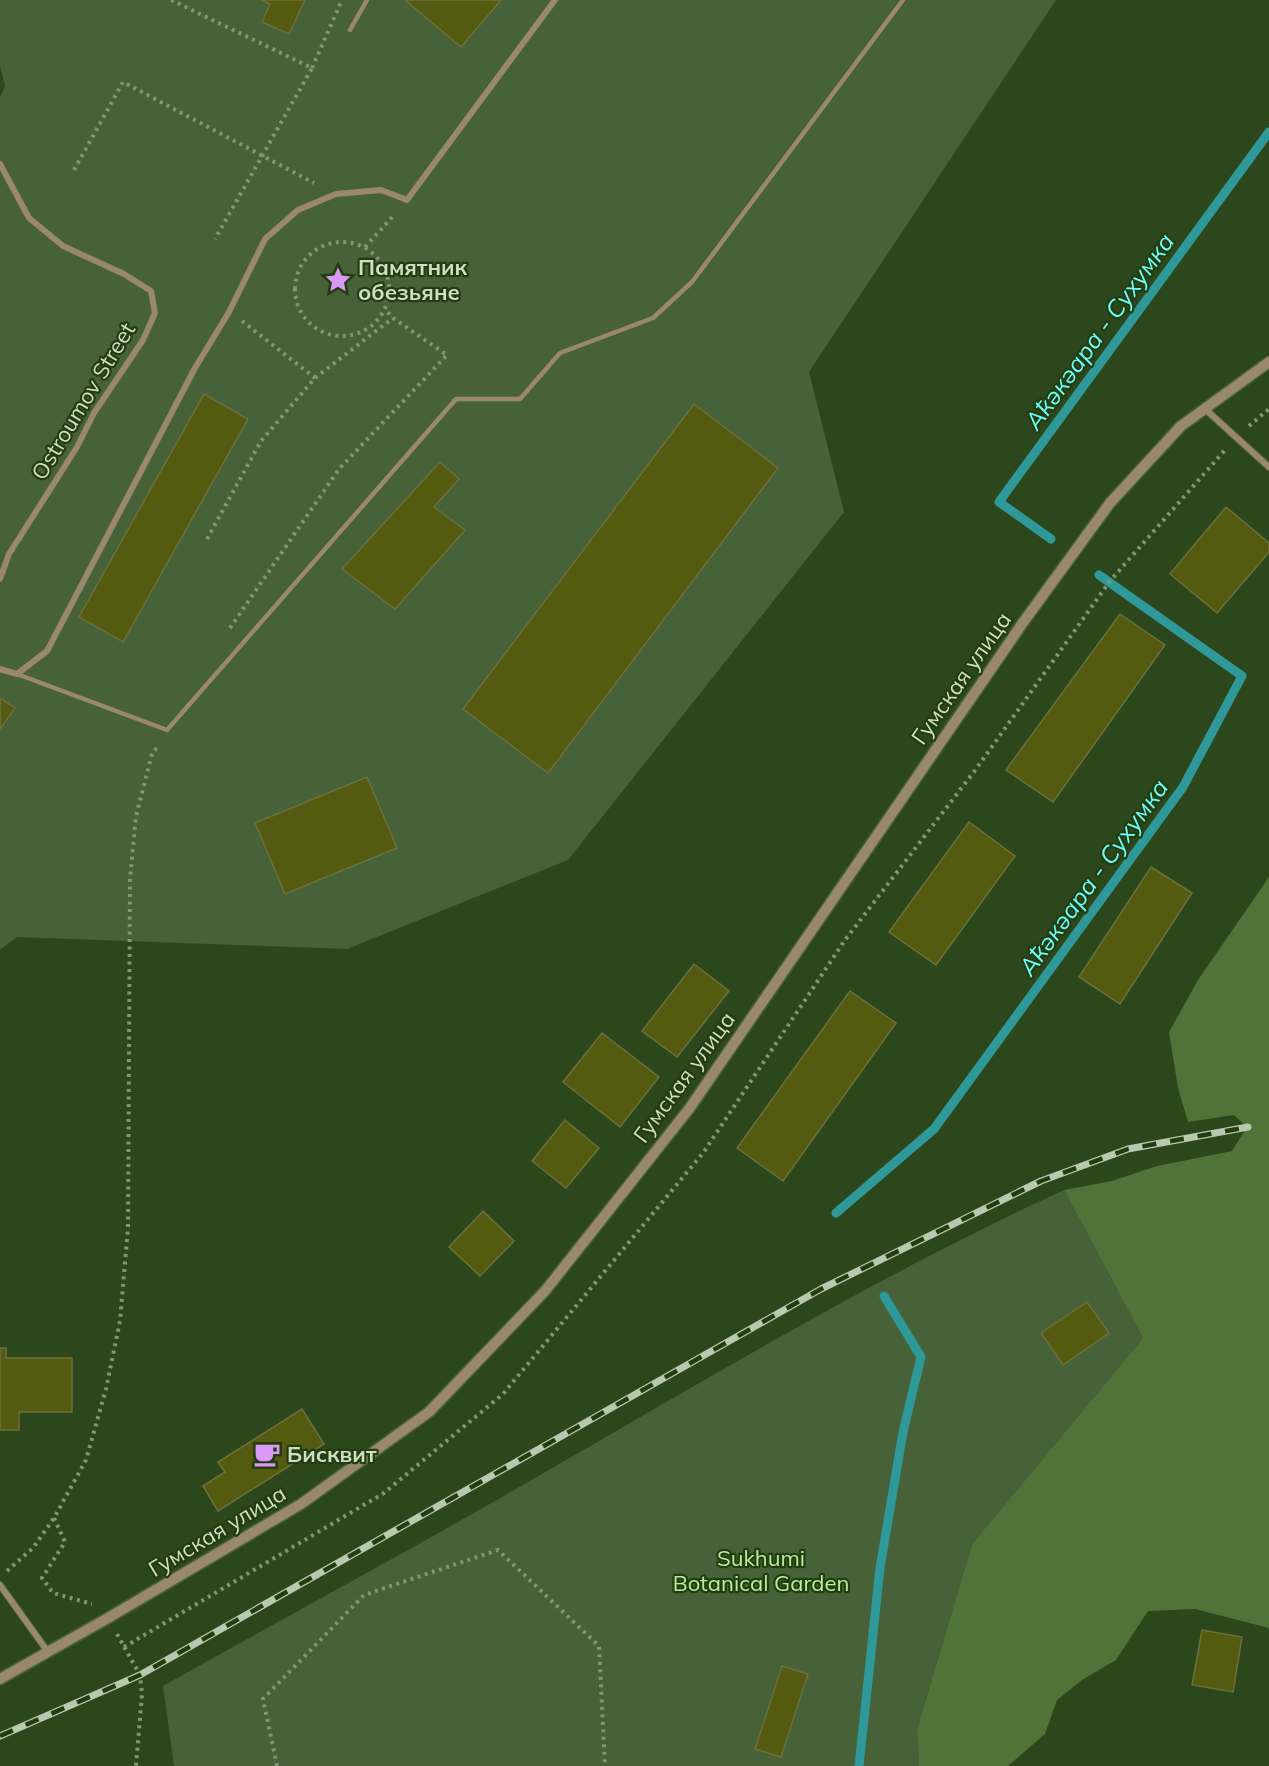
<svg xmlns="http://www.w3.org/2000/svg" width="1269" height="1766" font-family="Mulish,sans-serif">
  <style>
    .green { fill: #476138 }
    .forest { fill: #4f7339 }
    .lines { fill: none; stroke-linecap: round; stroke-linejoin: round }
    .stream { stroke: #2f9999; stroke-width: 9 }
    .building { fill: #545b10; stroke: #6b713c; stroke-width: 1.5 }
    .service-casing { stroke: #4a623b; stroke-width: 7 }
    .minor-casing { stroke: #4a623b; stroke-width: 8 }
    .tertiary-casing { stroke: #4a623b; stroke-width: 13 }
    .path { stroke: #819674; stroke-width: 4; stroke-dasharray: 3 4.5; stroke-linecap: butt }
    .service { stroke: #99876e; stroke-width: 4.5 }
    .minor { stroke: #99876e; stroke-width: 6 }
    .tertiary { stroke: #99876e; stroke-width: 10 }
    .rail-casing { stroke: #b7c9ae; stroke-width: 7 }
    .rail { stroke: #233d11; stroke-width: 4.5; stroke-dasharray: 14; stroke-linecap: butt }
    .labels { text-anchor: middle; dominant-baseline: central; stroke-width: 4.5; stroke-linejoin: round; paint-order: stroke }
    .poi-label { font-size: 22px; font-weight: bold; fill: #cedfc6; stroke: #233d11; text-anchor: start }
    .street-label { font-size: 22px; fill: #cedfc6; stroke: #233d11 }
    .park-label { font-size: 22px; fill: #b8ee99; stroke: #233d11 }
    .water-label { font-size: 24px; font-style: italic; fill: #6cfdfc; stroke: #233d11 }
  </style>
  <rect width="100%" height="100%" fill="#2d471c"/>
  <path class="green" d="M0,0H1056L809,372L844,512L568,860L347,949L17,937L0,950V97L5,86L0,66Z
    M1064,1190L1143,1338L972,1544L917,1729L919,1766H174L163,1686C291,1614 420,1545 547,1471C717,1373 885,1272 1064,1190Z"/>
  <path class="forest" d="M1269,877V1628L1195,1609L1148,1611L1116,1660L1082,1680L1057,1700L1045,1734L1008,1766H919L917,1729L972,1544L1143,1338L1064,1190L1112,1181L1157,1166L1232,1151L1247,1127L1234,1115L1188,1122L1178,1088L1169,1032L1198,980Z"/>
  <g class="lines">
    <path class="stream" d="M1051,539L999,502L1269,132
      M836,1213L934,1129L1183,787L1242,676L1099,575
      M859,1766L880,1568L903,1432L921,1357L884,1296"/>
  </g>
  <path class="building" d="M261,0H305L289,34L262,22L270,4Z
    M405,0H501L461,47Z
    M204,394L248,419L123,642L79,617Z
    M694,404L778,468L548,773L463,709Z
    M440,462L459,479L434,507L465,530L395,609L342,569Z
    M1226,507L1269,543V552L1217,613L1170,574Z
    M1120,614L1165,645L1053,802L1006,770Z
    M0,698L15,708L0,729Z
    M367,777L397,848L285,894L255,823Z
    M969,822L1015,856L936,965L889,932Z
    M1151,867L1192,893L1120,1004L1079,977Z
    M694,964L729,991L677,1057L642,1031Z
    M850,991L896,1023L783,1181L737,1148Z
    M602,1033L659,1077L620,1127L563,1082Z
    M565,1120L599,1148L566,1188L532,1161Z
    M483,1211L514,1241L480,1276L449,1247Z
    M1087,1302L1109,1333L1063,1365L1041,1333Z
    M0,1348H6V1358H72V1412H19V1430H0Z
    M302,1409L324,1444L218,1511L203,1486L225,1472L218,1462Z
    M1202,1630L1242,1637L1233,1692L1192,1685Z
    M782,1666L808,1674L781,1757L755,1749Z"/>
  <g class="lines">
    <g class="service-casing">
      <path id="service" d="M350,30L367,0
        M17,674L167,730L456,399H520L560,353L653,318L692,282L903,0"/>
    </g>
    <g class="minor-casing">
      <path id="minor" d="M0,164L29,218L63,246L124,274L151,291L155,313L143,340L94,413L77,447L9,554L0,579
        M1205,409L1269,467
        M0,669L17,674L47,651L195,368L229,312L265,239L298,210L336,194L381,190L407,200L555,0
        M0,1585L48,1652"/>
    </g>
    <g class="tertiary-casing">
      <path id="tertiary" d="M0,1679L108,1618L301,1504L429,1412L545,1291L689,1109L1022,624L1110,503L1181,426L1269,362"/>
    </g>
    <path class="path" d="M171,0L312,68L215,239
      M312,68L342,0
      M74,170L123,82L314,183
      M295 289a47 47 0 1 1 94 0a47 47 0 1 1-94 0Z
      M365,247L395,214
      M242,321L315,378
      M1249,426L1269,409
      M207,539L261,441L315,378L393,318
      M230,628L339,469L447,355L393,318L385,309
      M54,1518L65,1542L42,1578L53,1593L92,1604
      M7,1571L33,1548L54,1518L86,1460L106,1389L120,1321L128,1228L130,879L136,816L152,754L159,744
      M117,1634L140,1675L142,1694L136,1766
      M124,1647L384,1493L503,1394L703,1153L845,940L976,769L1110,581L1225,450
      M277,1766L263,1699L364,1595L498,1550L599,1646L605,1766"/>
    <use href="#service" class="service"/>
    <use href="#minor" class="minor"/>
    <use href="#tertiary" class="tertiary"/>
    <g class="rail-casing">
      <path id="rail" d="M0,1736L140,1675L821,1289L1041,1181L1128,1149L1248,1127"/>
    </g>
    <use href="#rail" class="rail"/>
  </g>
  <defs>
    <g id="sight-bare" transform="scale(2.07)"><path d="M0-6L1.8-2.2L6-1.7L2.9 1.2L3.7 5.4L0 3.3L-3.7 5.4L-2.9 1.2L-6-1.7L-1.8-2.2Z" fill="#d99af7" stroke="#233d11" stroke-width="2.5" paint-order="stroke"/></g>
    <g id="cafe-bare" transform="scale(2.07)"><path d="M-5.5-4.5H6V0H3Q3 3.5 0 3.5H-2.5Q-5.5 3.5-5.5 0ZM3-3.2v2h1.7v-2ZM-6 4.5H4V6H-6Z" fill="#d99af7" stroke="#233d11" stroke-width="2.5" paint-order="stroke"/></g>
  </defs>
  <g fill-rule="evenodd">
    <use href="#sight-bare" x="338" y="280"/>
    <use href="#cafe-bare" x="267" y="1454"/>
  </g>
  <g class="labels">
    <g class="poi-label">
      <text x="358" y="267">Памятник<tspan x="358" dy="25">обезьяне</tspan></text>
      <text x="287" y="1454">Бисквит</text>
    </g>
    <g class="street-label">
      <text transform="translate(83 401) rotate(-59)">Ostroumov Street</text>
      <text transform="translate(961 678) rotate(-55)">Гумская улица</text>
      <text transform="translate(684 1077) rotate(-54)">Гумская улица</text>
      <text transform="translate(217 1531) rotate(-31)">Гумская улица</text>
    </g>
    <g class="park-label">
      <text x="761" y="1558">Sukhumi<tspan x="761" dy="25">Botanical Garden</tspan></text>
    </g>
    <g class="water-label">
      <text transform="translate(1099 331) rotate(-54)">Аҟәкәара - Сухумка</text>
      <text transform="translate(1093 877) rotate(-54)">Аҟәкәара - Сухумка</text>
    </g>
  </g>
</svg>
